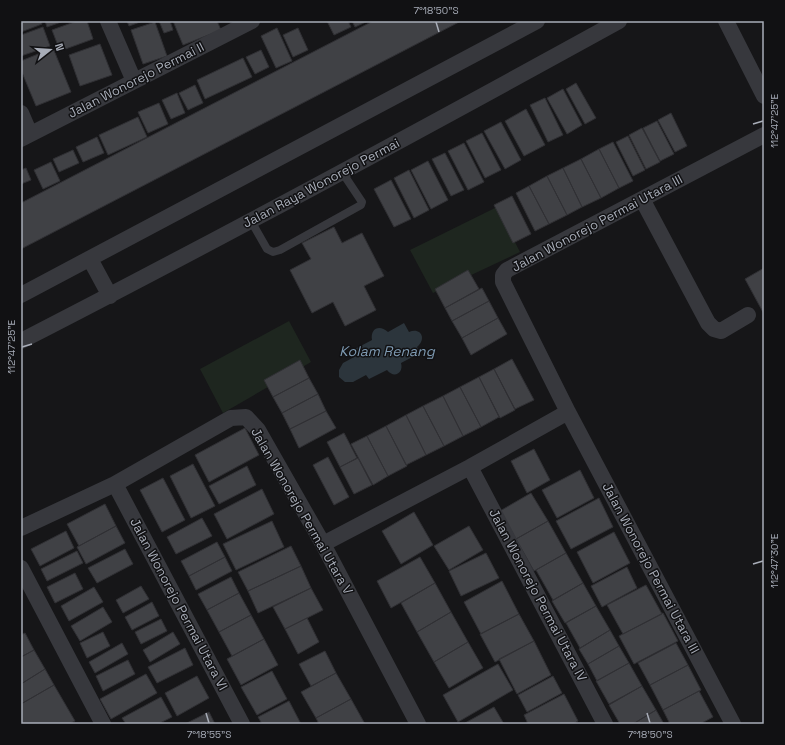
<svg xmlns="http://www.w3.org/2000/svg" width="785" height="745" font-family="'Space Grotesk',sans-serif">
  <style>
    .green { fill: #1e261f }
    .water { fill: #2c353c }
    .building { fill: #404145; stroke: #303034 }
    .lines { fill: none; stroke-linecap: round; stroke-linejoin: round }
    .service { stroke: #37383d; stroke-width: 8 }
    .minor { stroke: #37383d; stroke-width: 16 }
    .ticks { fill: none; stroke: #a8adb8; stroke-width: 1.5 }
    .labels { text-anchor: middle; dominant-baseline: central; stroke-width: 3; stroke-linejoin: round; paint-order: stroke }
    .street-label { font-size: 13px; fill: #a8adb8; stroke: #111113 }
    .water-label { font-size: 14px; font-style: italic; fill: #7f9bb3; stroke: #111113 }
    .neatline { fill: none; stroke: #a8adb8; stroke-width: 1.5 }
    .ticks-label { font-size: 10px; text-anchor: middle; fill: #a8adb8 }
  </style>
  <rect width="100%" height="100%" fill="#161618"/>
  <path class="green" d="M497,207L520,252L433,293L410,250Z
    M289,321L311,362L223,413L200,369Z"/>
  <path class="water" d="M404,323L409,332C421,327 427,339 417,347L420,353L401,363C404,373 394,379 387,370L369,379L366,375L353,382H345L339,377V370L343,363L356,356L353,350L372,340C370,329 379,324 388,332Z"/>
  <path class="building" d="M21,21H41L42,24L21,32Z
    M45,21H64L47,27Z
    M77,21H87L93,39L60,51L52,30Z
    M127,21H143L129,26Z
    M159,21H170L173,30L164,33Z
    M173,21H217L221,30L183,45Z
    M327,21H348L351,27L334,35Z
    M352,21H368L355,27Z
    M373,21H461L21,249V203Z
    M155,22L167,56L143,64L131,30Z
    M43,27L50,46L21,56V35Z
    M277,28L292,61L276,68L261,36Z
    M298,28L308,50L293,57L283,35Z
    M100,44L112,75L80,86L69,55Z
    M53,48L71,92L36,106L21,70V61Z
    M261,50L269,67L255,74L246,57Z
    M243,58L252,77L205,99L197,80Z
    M576,83L596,118L585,124L566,89Z
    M195,85L203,103L188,110L179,93Z
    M563,89L582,125L567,134L547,98Z
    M177,93L185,113L171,119L162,100Z
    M545,98L563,135L548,142L530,105Z
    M159,103L168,124L148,133L138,112Z
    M526,109L545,145L524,156L505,121Z
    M671,113L687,146L675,152L658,120Z
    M138,117L147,137L108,155L99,135Z
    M657,121L674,154L660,161L643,128Z
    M501,122L521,160L505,169L484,131Z
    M642,128L660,162L646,169L629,135Z
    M482,133L501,170L485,178L466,141Z
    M628,136L645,170L633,176L616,142Z
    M97,137L104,153L83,162L76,147Z
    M613,142L633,181L619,188L599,149Z
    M464,143L484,182L468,190L448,151Z
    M599,149L619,188L601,198L581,159Z
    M73,150L79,163L59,172L53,159Z
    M445,153L464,190L451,196L432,159Z
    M581,159L601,198L582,207L563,168Z
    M428,161L448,200L431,209L411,170Z
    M51,162L60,181L43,189L34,170Z
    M26,168L31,180L21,184V170Z
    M563,168L582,207L567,215L547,176Z
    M409,170L429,210L414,218L394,178Z
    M547,176L567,215L549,224L529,186Z
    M391,180L411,219L394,227L374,189Z
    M529,186L549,224L535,231L516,193Z
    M512,196L531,234L513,243L494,205Z
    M334,227L342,243L362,233L384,276L364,286L376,310L345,326L333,302L312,313L290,270L311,259L302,243Z
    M764,268V314L745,279Z
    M468,270L479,289L445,308L435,289Z
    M482,288L489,301L452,321L445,308Z
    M489,301L498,318L462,338L452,321Z
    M498,318L507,334L471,355L462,338Z
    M512,359L534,400L515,409L494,369Z
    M300,360L309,378L273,397L264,380Z
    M494,369L515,410L500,418L479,377Z
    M479,377L499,417L481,427L460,387Z
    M309,378L318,394L282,413L273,397Z
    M460,387L481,427L463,436L443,396Z
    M318,394L326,411L290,429L282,413Z
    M443,396L463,436L444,446L423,406Z
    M423,406L444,446L426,455L406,415Z
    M326,411L336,428L299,448L290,429Z
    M406,415L426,455L406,465L386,426Z
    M386,426L407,466L388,476L367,436Z
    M245,428L259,455L209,482L195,455Z
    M344,433L357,458L340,467L327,442Z
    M367,436L388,476L373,485L351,444Z
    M534,449L550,480L527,493L511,461Z
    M328,457L349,497L334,505L313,465Z
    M358,458L372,485L354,494L340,467Z
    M193,464L215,506L191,518L170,476Z
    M247,466L256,485L219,504L209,486Z
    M580,470L594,498L557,518L542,490Z
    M163,478L185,520L162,532L140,490Z
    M262,489L274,514L227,539L214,514Z
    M531,493L548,521L516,539L500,511Z
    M599,498L613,527L571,549L556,521Z
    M105,504L116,526L79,546L67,524Z
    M414,512L433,545L401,564L382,531Z
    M202,518L212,536L176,554L167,537Z
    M272,521L284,547L236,570L223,544Z
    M548,521L566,553L534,571L516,539Z
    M116,526L125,543L86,564L77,547Z
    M469,526L483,550L449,570L434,546Z
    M66,531L74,548L40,566L31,549Z
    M614,532L630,563L593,583L577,552Z
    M217,542L225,557L189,576L181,561Z
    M291,546L301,566L248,591L238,572Z
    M125,549L133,564L97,583L88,568Z
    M77,551L83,563L47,581L41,569Z
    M486,553L499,578L461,596L449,571Z
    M566,553L583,583L553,600L536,570Z
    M225,557L232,571L196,590L189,576Z
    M420,557L435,583L391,608L377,581Z
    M301,566L311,588L258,613L248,591Z
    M627,567L637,588L602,607L591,586Z
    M75,573L83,589L55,603L47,587Z
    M231,577L239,593L207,610L198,594Z
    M502,581L519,614L481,634L464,602Z
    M435,583L451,612L417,632L401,603Z
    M583,583L596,606L565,623L552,601Z
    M646,585L662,614L623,634L607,605Z
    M141,586L149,599L123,613L116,600Z
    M94,587L103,602L69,621L61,606Z
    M311,588L323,610L285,629L273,607Z
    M239,593L251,615L219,632L207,610Z
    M152,602L159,616L132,630L125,617Z
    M596,606L610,630L580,648L566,623Z
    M103,607L112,622L80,641L71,626Z
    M451,612L468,642L434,662L417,632Z
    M663,613L678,641L634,664L619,636Z
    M519,614L534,641L495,662L480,634Z
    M251,615L264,639L232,656L219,632Z
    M307,618L319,642L298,654L285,629Z
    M161,619L167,631L141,644L135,632Z
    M610,630L619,646L588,664L579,649Z
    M103,632L110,646L87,658L80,643Z
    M173,632L180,644L150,662L143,650Z
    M25,633L34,650L21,657V635Z
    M264,639L278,665L241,685L227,659Z
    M534,641L551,675L517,694L499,659Z
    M468,642L483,668L449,688L434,662Z
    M122,643L128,654L95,673L89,662Z
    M676,643L688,665L650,685L638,663Z
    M619,646L629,663L597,681L588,664Z
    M185,648L193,665L157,683L148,667Z
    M34,650L45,669L21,684V657Z
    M325,651L336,673L311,686L299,664Z
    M128,660L135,674L103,691L96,676Z
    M629,663L642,686L609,704L596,681Z
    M498,664L513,690L458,722L443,695Z
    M688,665L701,690L663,710L650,685Z
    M45,669L54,685L21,704V684Z
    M272,671L287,699L257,715L241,687Z
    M336,673L351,699L316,718L301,692Z
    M146,674L157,693L111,719L100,699Z
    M197,676L209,698L177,716L165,693Z
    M553,676L562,693L527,712L518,695Z
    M54,685L75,721L69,724H22L21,704Z
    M642,686L656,710L633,724H620L609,705Z
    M699,691L713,717L700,724H670L663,710Z
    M564,694L578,721L573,724H528L524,715Z
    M161,697L172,717L158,724H126L122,718Z
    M351,699L365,724H319L316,718Z
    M289,701L301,724H262L258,717Z
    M494,707L504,724H465V723Z
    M656,710L664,724H633Z
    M209,712L215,724H185Z"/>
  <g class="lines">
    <path class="service" d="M251,221L267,249L273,252L280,250L361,205L362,202L342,172"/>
    <path class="minor" d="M108,21L134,81
      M726,21L764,96
      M21,113L30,134
      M21,139L252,21
      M642,199L708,323L714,329L721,331L748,315
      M90,259L110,296
      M21,295L537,21
      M21,341C222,238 421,130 619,21
      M470,467L605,724
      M115,484L242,724
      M21,528L115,484L231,418L246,417L258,430L323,544L418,724
      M323,544L470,467L568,412
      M21,568L103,724
      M733,724L568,412L503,282V275L507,270L764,135"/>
  </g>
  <path class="ticks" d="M436,22L439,32M753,124L763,121M22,347L32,344M753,564L763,561M206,713L209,723M647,713L650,723"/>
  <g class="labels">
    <g class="street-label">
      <text transform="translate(136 80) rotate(-27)">Jalan Wonorejo Permai II</text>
      <text transform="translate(321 183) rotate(-28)">Jalan Raya Wonorejo Permai</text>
      <text transform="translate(597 223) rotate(-28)">Jalan Wonorejo Permai Utara III</text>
      <text transform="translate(302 511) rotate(60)">Jalan Wonorejo Permai Utara V</text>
      <text transform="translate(651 568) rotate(62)">Jalan Wonorejo Permai Utara III</text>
      <text transform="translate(538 595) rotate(62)">Jalan Wonorejo Permai Utara IV</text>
      <text transform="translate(179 604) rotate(62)">Jalan Wonorejo Permai Utara VI</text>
    </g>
    <g class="water-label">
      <text x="387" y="351">Kolam Renang</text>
    </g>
  </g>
  <rect width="785" height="745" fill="none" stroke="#111113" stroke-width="44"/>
  <g transform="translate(50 50) rotate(73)" stroke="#111113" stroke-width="3" paint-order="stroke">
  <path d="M0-3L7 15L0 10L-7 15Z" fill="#a8adb8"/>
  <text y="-6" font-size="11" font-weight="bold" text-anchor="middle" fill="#a8adb8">N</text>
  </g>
  <rect x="22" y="22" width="741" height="701" class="neatline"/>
  <g class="ticks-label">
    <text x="436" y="14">7°18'50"S</text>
    <text transform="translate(774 121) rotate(-90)" y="4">112°47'25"E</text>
    <text transform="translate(11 347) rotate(-90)" y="4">112°47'25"E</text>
    <text transform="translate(774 561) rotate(-90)" y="4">112°47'30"E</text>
    <text x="209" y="738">7°18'55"S</text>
    <text x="650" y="738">7°18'50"S</text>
  </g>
</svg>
